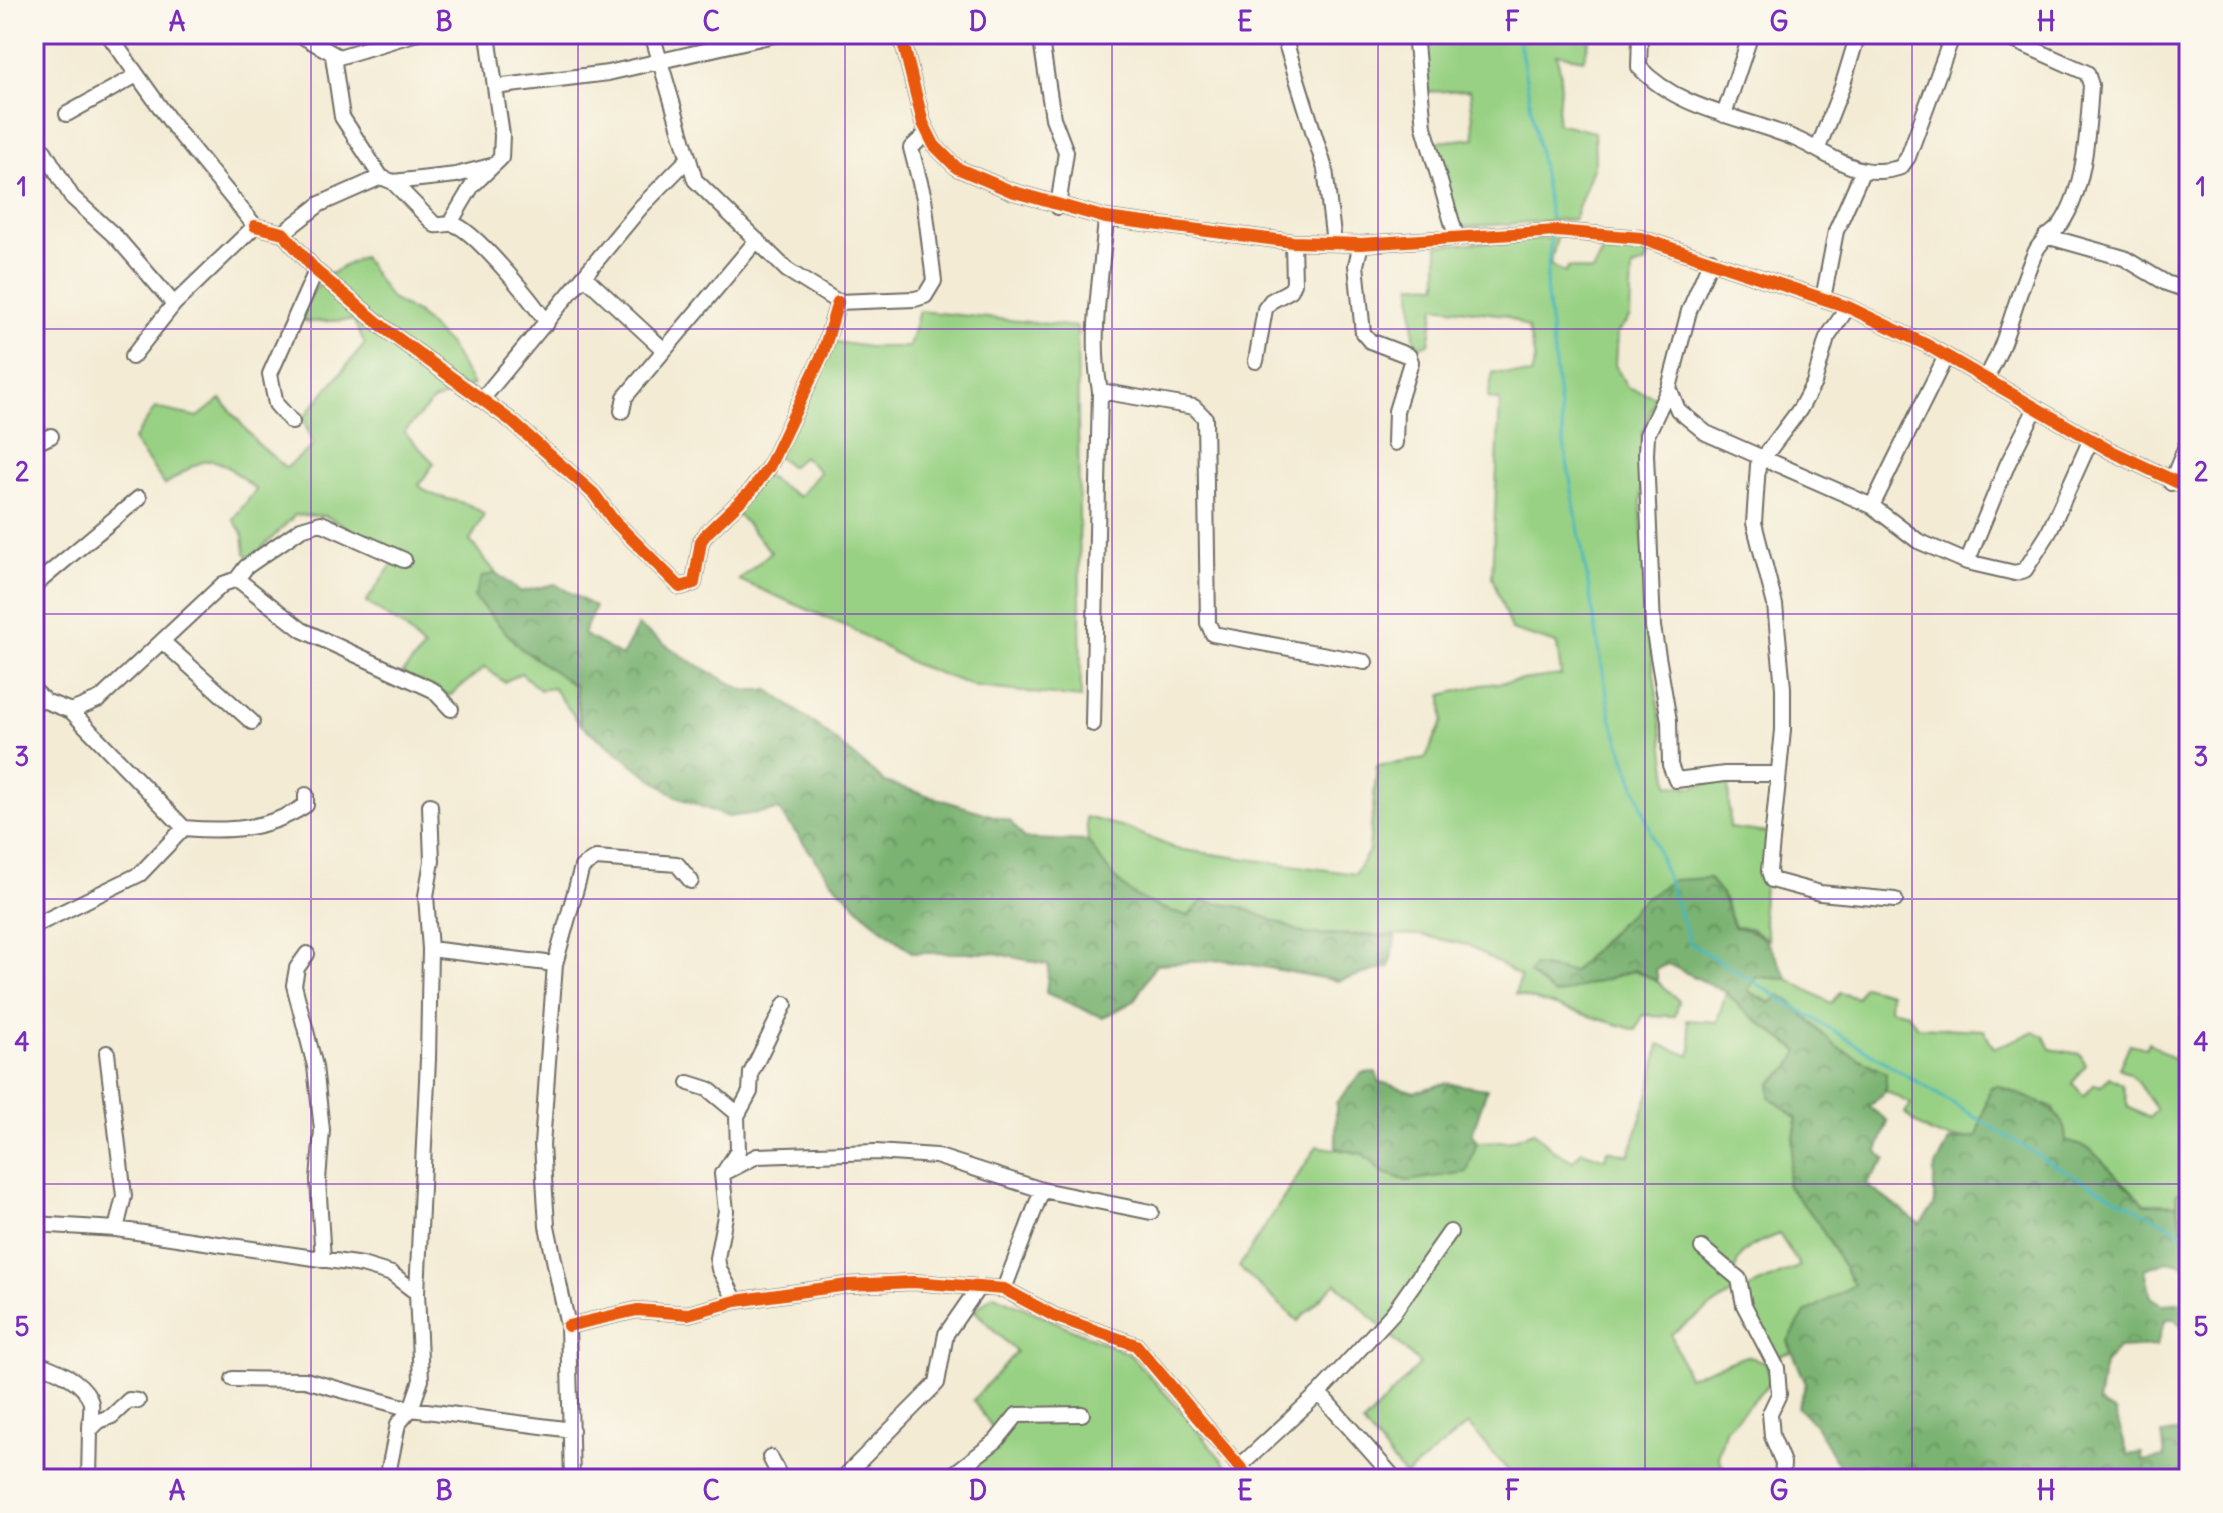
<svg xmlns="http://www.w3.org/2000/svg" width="2223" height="1513" font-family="Delius,sans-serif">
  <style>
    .green { fill: #99d184; stroke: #627e58; stroke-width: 2 }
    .forest { fill: url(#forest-crowns); stroke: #526f4e; stroke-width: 2 }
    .wetland { fill: url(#wetland-marsh); stroke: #627e58; stroke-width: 2 }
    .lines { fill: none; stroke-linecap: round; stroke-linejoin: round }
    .stream { stroke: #47b7be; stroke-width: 3 }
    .minor-casing { stroke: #716e66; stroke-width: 18 }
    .minor { stroke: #fff; stroke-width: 14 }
    .cycleway-casing { stroke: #fbf7ec; stroke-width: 17 }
    .cycleway { stroke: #e8590c; stroke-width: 12 }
    .grid { fill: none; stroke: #7b2cbf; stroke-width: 2; stroke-opacity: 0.55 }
    .neatline { fill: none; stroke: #7b2cbf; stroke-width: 3 }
    .grid-label { font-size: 26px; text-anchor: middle; font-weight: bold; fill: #7b2cbf }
  </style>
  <defs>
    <pattern id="forest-crowns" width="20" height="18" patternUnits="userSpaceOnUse" patternTransform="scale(2)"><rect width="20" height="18" fill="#7ab372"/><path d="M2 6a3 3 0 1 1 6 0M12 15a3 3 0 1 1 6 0" fill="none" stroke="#64925e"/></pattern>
    <pattern id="wetland-marsh" width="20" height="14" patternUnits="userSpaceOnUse" patternTransform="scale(2)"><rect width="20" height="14" fill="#99d184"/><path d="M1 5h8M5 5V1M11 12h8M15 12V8" fill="none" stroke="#7daa6c"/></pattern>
  </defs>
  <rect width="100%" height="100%" fill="#fbf7ec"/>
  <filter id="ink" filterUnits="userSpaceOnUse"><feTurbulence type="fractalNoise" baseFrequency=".0125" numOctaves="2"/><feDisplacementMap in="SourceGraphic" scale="16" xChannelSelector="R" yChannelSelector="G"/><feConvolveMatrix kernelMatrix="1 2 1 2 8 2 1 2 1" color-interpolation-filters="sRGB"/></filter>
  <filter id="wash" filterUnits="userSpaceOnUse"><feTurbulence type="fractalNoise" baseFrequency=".006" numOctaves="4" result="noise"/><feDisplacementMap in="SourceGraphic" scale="32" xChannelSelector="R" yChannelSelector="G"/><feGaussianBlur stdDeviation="1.8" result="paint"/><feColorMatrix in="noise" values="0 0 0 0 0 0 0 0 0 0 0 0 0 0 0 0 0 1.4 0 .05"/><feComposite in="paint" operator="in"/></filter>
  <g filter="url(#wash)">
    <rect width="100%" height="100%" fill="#f3ebd4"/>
    <path class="green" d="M1418,34H1591L1584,59L1556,54L1561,74L1557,123L1594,132L1595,162L1574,219L1451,228L1427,143L1475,138L1470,90L1425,92Z
      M1557,238L1550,265L1565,273L1568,267L1593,272L1609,240L1651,248L1645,264L1632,268L1630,317L1617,333L1615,365L1627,387L1656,397L1642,436L1641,514L1651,652L1669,785L1693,787L1728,779L1730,828L1769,833L1762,908L1768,940L1751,928L1735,927L1722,894L1619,923L1573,972L1535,966L1555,995L1635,970L1658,982L1679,1001L1675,1016L1643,1015L1636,1030L1515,994L1521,977L1468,945L1420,935L1305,934L1241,907L1188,916L1142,903L1115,882L1088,841L1086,817L1127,828L1176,849L1355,874L1369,851L1377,766L1425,759L1443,721L1442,695L1482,685L1561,675L1557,644L1511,630L1492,577L1500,401L1488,398L1493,372L1531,375L1535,360L1528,328L1505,315L1435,306L1429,344L1418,346L1414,339L1412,284L1438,285V245Z
      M363,257L391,299L417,313L449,345L473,385L433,401L404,432L434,463L419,485C437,504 466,496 484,515L470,541L496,573L482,577L519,647L575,686L581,725L553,688L540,690L521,673L504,682L485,667L449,696L402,673L424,649L406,629L366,602L400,553L325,516L295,515L251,559L245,553L243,534L233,519L256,490C213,453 212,451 165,485L133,440L155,408L198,417L221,399L257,443L286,468L313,446L303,418L365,344L353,320L307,322L301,316C315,279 329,273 363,257Z
      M919,311L1077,327L1081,698L976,687L914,664L848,627L739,580L771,552L735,511L761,473L799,497L820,472L803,456L791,467L776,455L830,341L868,347H909Z
      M1756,977L1788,979L1831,1003L1840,993L1857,998L1863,986L1890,993L1889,1009L1908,1013L1917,1027L1984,1030L1994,1048L2034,1032L2044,1036L2050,1049L2080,1054L2086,1065L2072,1083L2084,1096L2095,1084L2101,1086L2109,1077L2123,1085L2128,1107L2149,1118L2157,1110L2131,1074L2119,1068L2130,1044L2146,1048L2148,1042L2174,1059L2182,1049L2189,1054V1189L2176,1194V1205L2145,1204L2090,1149L2065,1141L2053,1108L1996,1085L1990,1088L1977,1137C1947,1141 1926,1136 1905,1113L1911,1104L1886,1091V1073L1835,1046L1815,1028L1747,990Z
      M1726,992L1743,1010L1799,1052L1791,1066L1770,1084V1097L1797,1118L1787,1185L1817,1221L1854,1285L1805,1313L1788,1341L1792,1352L1775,1357L1750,1311L1747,1289L1800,1266L1779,1234C1744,1248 1733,1253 1734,1292L1671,1334L1688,1377L1746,1356L1766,1362L1771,1382L1725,1430L1718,1457L1730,1479H1508L1512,1475L1468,1424L1405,1476L1363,1424L1420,1364L1336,1283L1298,1321L1239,1267L1317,1146L1363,1154L1384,1173L1467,1172L1477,1142L1508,1141L1534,1132L1554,1151L1573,1161L1582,1151L1605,1159L1607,1150L1629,1155L1652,1083L1659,1044L1690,1056L1692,1048L1687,1020L1717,1022Z
      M994,1295L1129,1354L1186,1416L1237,1479H956L1001,1440L973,1400L1016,1352L974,1310Z"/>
    <path class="forest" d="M496,573L520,592L555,584L595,607L583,634L622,656L638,626L690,661L743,690H769L824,731L885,782L1010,821L1025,839L1088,841C1122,892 1130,899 1188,916L1202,901L1241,907L1305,934L1396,937L1389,967L1338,981L1226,960L1156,964L1134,1001L1103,1018L1046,993L1049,965L995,953H913L868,917L831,880L779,810L728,817L675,796L581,725L575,686L519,647L474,597L482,577Z
      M1709,878L1722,894L1734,927C1768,929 1773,953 1788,979L1756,977L1748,991L1770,1003L1780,995L1791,1002L1835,1046L1886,1073V1091L1869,1107L1888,1121L1877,1151L1886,1159L1866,1184L1920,1224L1934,1206V1171L1949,1141L1977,1137L1990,1088L1996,1085C2023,1098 2067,1104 2066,1141L2090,1149L2145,1204L2176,1205C2184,1224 2184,1245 2189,1266L2168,1261L2145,1269L2151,1297L2162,1304L2189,1302V1335L2175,1319H2166L2156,1346L2118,1348L2104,1364L2098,1403L2115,1412L2128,1455L2142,1453L2143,1461L2165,1457L2162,1434L2189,1430V1464L2171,1479L1845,1477L1815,1425L1797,1407L1806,1384L1788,1341L1805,1313L1854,1285L1817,1221L1787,1185L1797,1119L1770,1097V1084L1791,1066L1799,1051L1743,1010L1726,992L1668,964L1656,969L1658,982L1635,970L1555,995L1529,974L1534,966L1573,972L1643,899L1673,880Z
      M1376,1072L1380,1082L1415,1092L1446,1083L1487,1089L1472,1134L1477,1142L1467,1172L1407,1181L1384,1173L1363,1154L1336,1148V1103L1362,1073Z"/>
    <path class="wetland" d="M2189,1189V1264L2176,1194Z"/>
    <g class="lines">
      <path class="stream" d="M1518,34L1551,219
        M1551,236L1546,286L1564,444L1611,718L1690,943L2052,1164L2189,1236"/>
    </g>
  </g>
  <g filter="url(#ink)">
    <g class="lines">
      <g class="minor-casing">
        <path id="minor" d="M108,34L175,128L255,226L174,304L132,357
          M298,34L339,57L414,34
          M488,34L495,87L608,73L778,34
          M652,34L695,180L787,270L838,302L915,299L925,296L934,281L924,198L911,148L927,133
          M901,34L923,123L934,145L957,168L1011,191L1106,218L1293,242L1361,244L1556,231L1641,238L1848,307L1927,345L2109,450L2189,488
          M1040,34L1053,118L1066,152L1058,207
          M1283,34L1325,169L1334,243
          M1415,34L1424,127L1456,236
          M1640,34L1639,67C1678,110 1745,117 1796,139C1817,148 1842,166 1864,170C1875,172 1891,171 1901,167L1908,157L1953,34
          M115,43L132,34
          M333,56L342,117L381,177
          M67,114L137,75
          M1724,115L1751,34
          M1818,148L1842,87L1858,34
          M44,151L72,197L117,238L174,304
          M393,182L456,175L491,166
          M450,223L472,186L501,158L502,135L495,87
          M255,226L283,233L316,271L388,331L510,420L594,494L614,521L680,587L694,583L701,541L707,533L751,491L769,467L823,353L838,302
          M283,233L320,204L381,177L393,182L435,225C441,226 448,223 453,224C475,230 533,302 547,323
          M2046,236L2124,258L2166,283L2189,291
          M1361,244L1356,265L1363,333L1370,341L1409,356L1411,362L1396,411L1395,443
          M1711,260L1689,311L1669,388L1647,435L1646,454L1653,627L1669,721L1670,765L1676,780L1725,774H1777
          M585,277L664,350
          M1823,299L1836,231L1863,170
          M1848,307L1827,338L1814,383L1800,409L1758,465L1754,523L1775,605L1783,688V730L1769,871L1772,880L1820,893L1895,900
          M1256,361L1265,309L1271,301L1291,290L1294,283L1293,242
          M1986,378C2010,338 2016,292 2036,251C2042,238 2053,234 2061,224C2086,188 2088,127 2091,85L2087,73L2000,34
          M1669,388L1678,410L1706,433L1872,506L1918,541L1967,562L2015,573L2025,570L2048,534L2091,439
          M1100,391L1194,407L1205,418L1208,623L1213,634L1365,662
          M483,398L641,207L689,158
          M622,411L625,397L757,240
          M292,422L276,404L270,374L316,271
          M34,444L51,436
          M2171,483L2189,439
          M1872,506L1946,356
          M1967,562L2008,463L2036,408
          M237,579L302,630L433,690L451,709
          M34,586L139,498
          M163,642L252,722
          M34,690L45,701L71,711L184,828C228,832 268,830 306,805V795
          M71,711L100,699L223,584L237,579L246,567L301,529L321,523L404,560
          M1093,724L1100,391C1089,332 1102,277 1106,218
          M34,926L140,874L184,828
          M430,949L555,964
          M307,954L297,968L294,985L315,1066L322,1130L318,1180L323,1260
          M107,1053L124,1196L116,1229
          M689,1083L708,1089L738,1114
          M724,1172L738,1151L737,1116L750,1092L751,1073L785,1004
          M34,1224L116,1229L362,1265L392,1274L417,1293
          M1702,1248L1739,1279L1744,1305L1777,1368L1779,1394L1770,1413L1772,1436L1783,1463L1782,1479
          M1004,1289L1042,1190
          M736,1301L719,1269L717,1258L726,1211L722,1174L757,1156L876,1152L936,1156L1042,1190L1151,1212
          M568,1326L637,1310L688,1314L736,1301L847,1285L913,1282L1004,1289L1054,1316L1136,1345L1250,1479
          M34,1362C53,1368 86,1381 91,1403C92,1411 90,1421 90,1430
          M233,1379L305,1380L411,1409L572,1430
          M1319,1393L1395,1479
          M770,1457L781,1479
          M1240,1466L1319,1393L1393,1313L1450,1232
          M89,1479L90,1430L99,1421L112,1416L129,1400L138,1401
          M387,1479L398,1424L411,1409L421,1380L417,1293L428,1059L430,949L426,896L432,861L430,805
          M572,1479L568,1326L547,1226L542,1145L555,964L582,867L596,858L677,864L691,881
          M842,1479L937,1383L946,1334L978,1288
          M947,1479L996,1441L1017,1415L1082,1414"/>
      </g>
      <use href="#minor" class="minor"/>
      <g class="cycleway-casing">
        <path id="cycleway" d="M901,34L923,123L934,145L957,168L1011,191L1106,218L1293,242L1361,244L1556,231L1641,238L1848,307L1927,345L2109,450L2189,488
          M255,226L283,233L316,271L388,331L510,420L594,494L614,521L680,587L694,583L701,541L707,533L751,491L769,467L823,353L838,302
          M568,1326L637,1310L688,1314L736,1301L847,1285L913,1282L1004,1289L1054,1316L1136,1345L1250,1479"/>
      </g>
      <use href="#cycleway" class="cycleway"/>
    </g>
  </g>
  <path class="grid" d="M311,34V1479M578,34V1479M845,34V1479M1112,34V1479M1378,34V1479M1645,34V1479M1912,34V1479M34,329H2189M34,614H2189M34,899H2189M34,1184H2189"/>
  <rect width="2223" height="1513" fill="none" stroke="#fbf7ec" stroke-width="88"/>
  <rect x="44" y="44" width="2135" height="1425" class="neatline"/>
  <g class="grid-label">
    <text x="177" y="31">A</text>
    <text x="444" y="31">B</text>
    <text x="711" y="31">C</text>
    <text x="978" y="31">D</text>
    <text x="1245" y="31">E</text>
    <text x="1512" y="31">F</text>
    <text x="1779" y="31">G</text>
    <text x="2046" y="31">H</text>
    <text x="22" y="196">1</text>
    <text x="2201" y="196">1</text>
    <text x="22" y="481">2</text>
    <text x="2201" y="481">2</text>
    <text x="22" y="766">3</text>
    <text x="2201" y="766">3</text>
    <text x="22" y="1051">4</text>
    <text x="2201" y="1051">4</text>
    <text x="22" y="1336">5</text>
    <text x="2201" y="1336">5</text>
    <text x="177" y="1500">A</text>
    <text x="444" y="1500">B</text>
    <text x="711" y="1500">C</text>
    <text x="978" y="1500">D</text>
    <text x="1245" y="1500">E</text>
    <text x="1512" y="1500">F</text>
    <text x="1779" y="1500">G</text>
    <text x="2046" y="1500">H</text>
  </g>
</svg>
